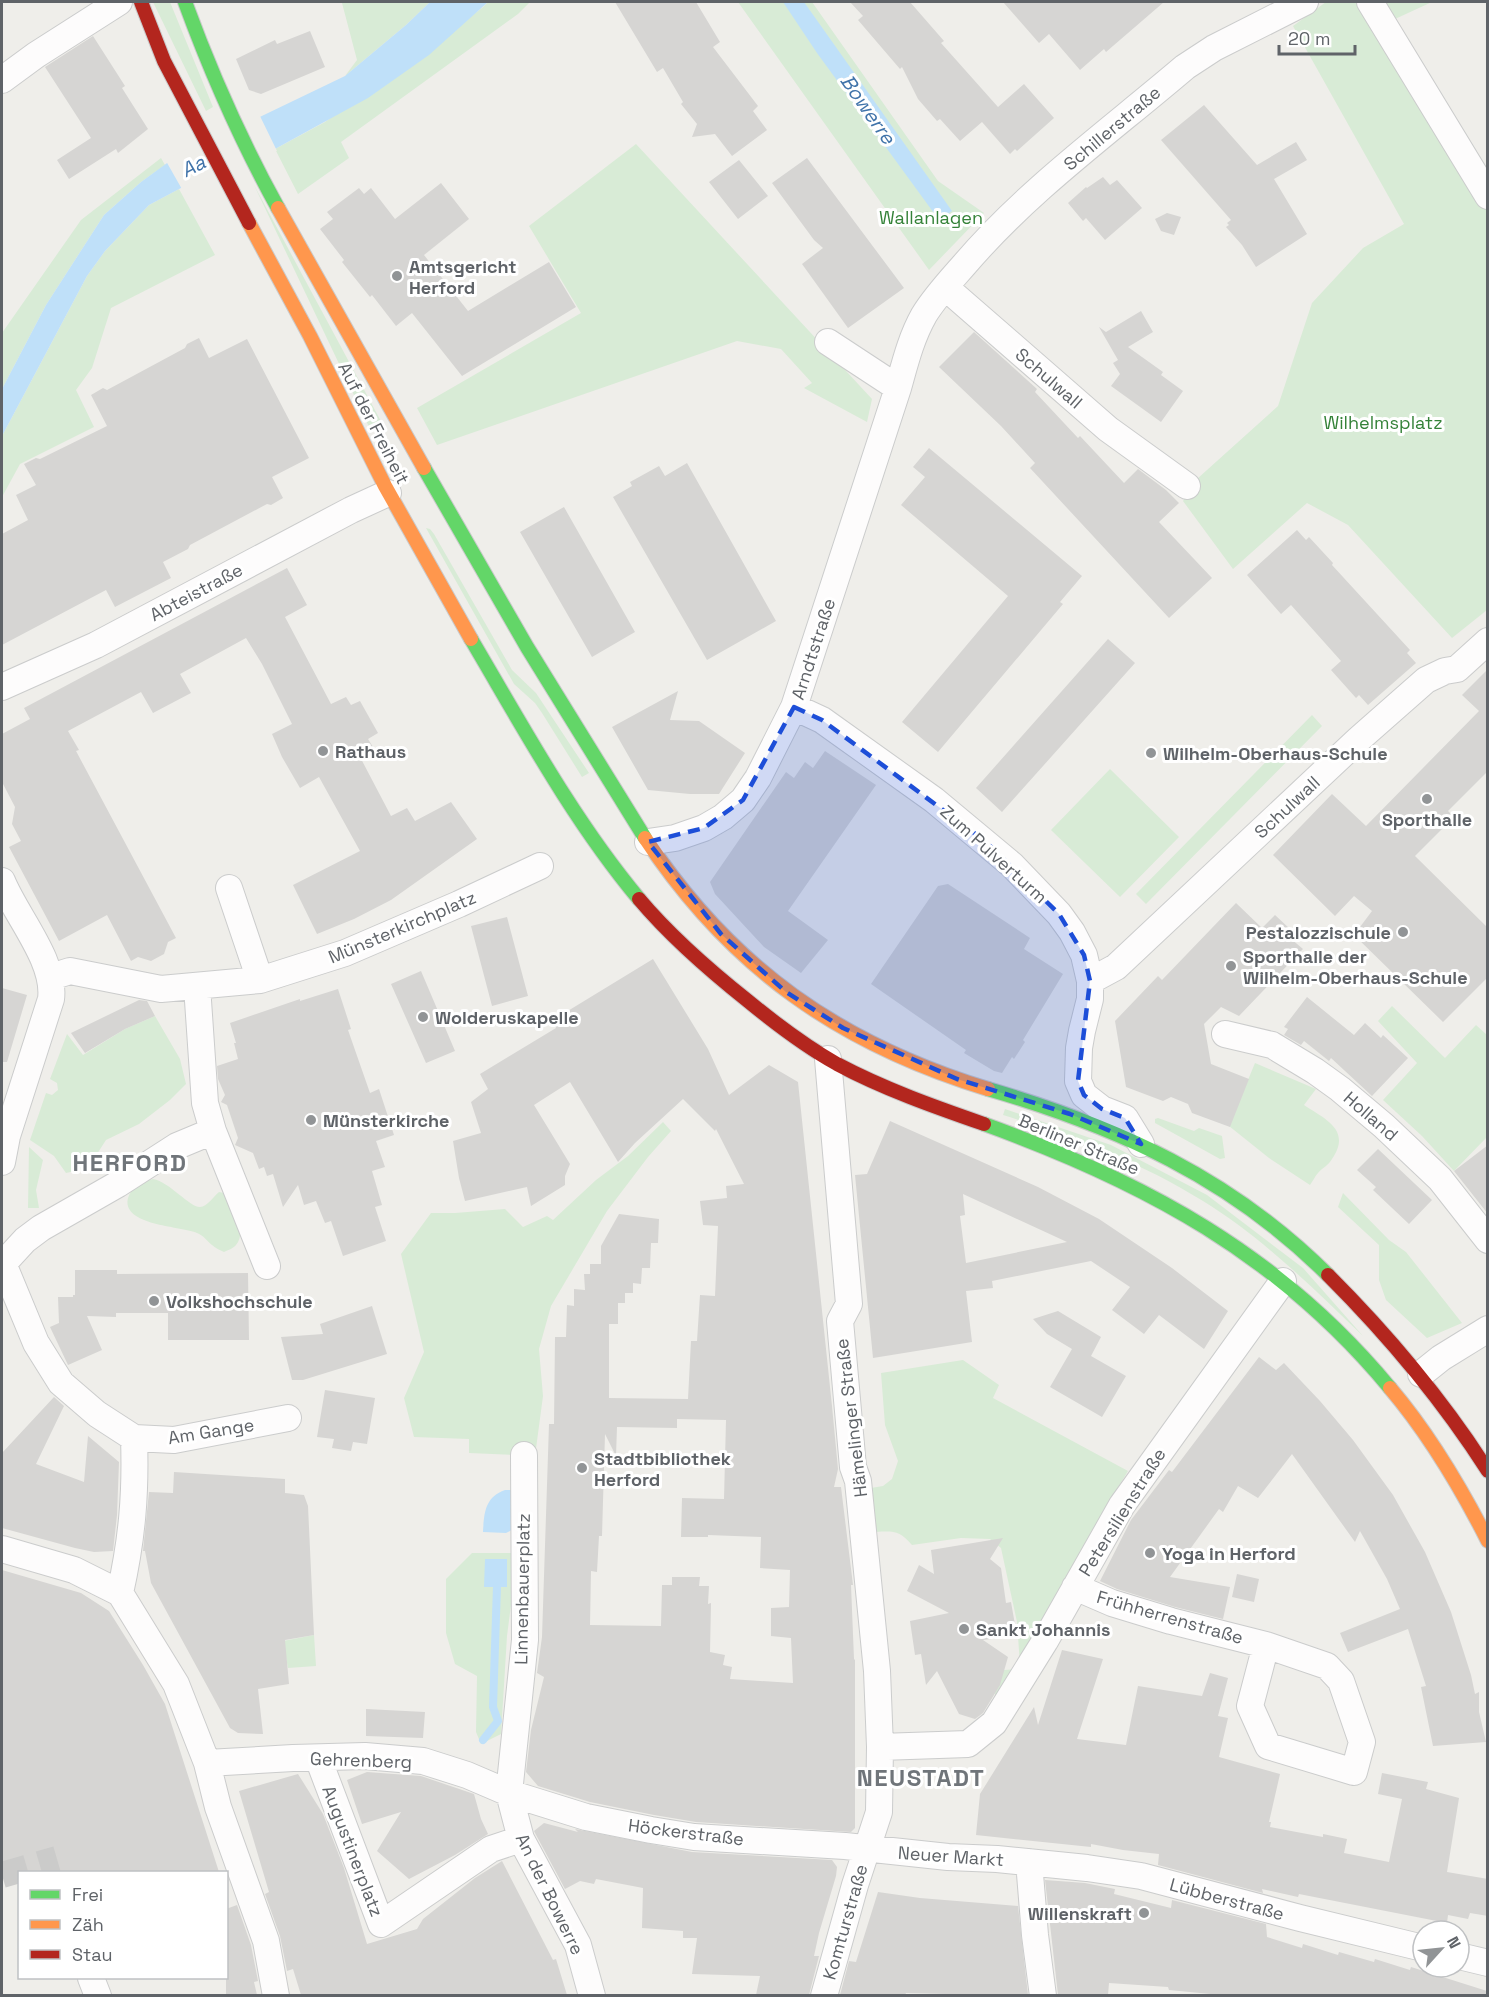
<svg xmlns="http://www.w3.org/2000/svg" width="1489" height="1997" font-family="'Space Grotesk',sans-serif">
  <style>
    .green { fill: #d8ebd6 }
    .water { fill: #bfe0f9 }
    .pier { fill: #efeeea }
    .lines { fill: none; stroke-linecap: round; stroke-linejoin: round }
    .stream { stroke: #bfe0f9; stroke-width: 8 }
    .building { fill: #d6d5d3; fill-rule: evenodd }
    .street-tunnel { stroke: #cbcbca; stroke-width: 26; stroke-dasharray: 26 13; stroke-linecap: butt }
    .street-casing { stroke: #cbcccc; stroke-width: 28 }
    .fast-casing { stroke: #cacacb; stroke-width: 16 }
    .slow-casing { stroke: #cacacb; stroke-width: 16 }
    .jam-casing { stroke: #cacacb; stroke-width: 16 }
    .street { stroke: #fdfcfc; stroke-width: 26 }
    .fast { stroke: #63d668; stroke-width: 14 }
    .slow { stroke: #ff974d; stroke-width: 14 }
    .jam { stroke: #b3261e; stroke-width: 14 }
    .marked { fill: #1d4ed8; fill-opacity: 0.2; stroke: #1d4ed8; stroke-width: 4.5; stroke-dasharray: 12 8; stroke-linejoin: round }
    .poi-dot { fill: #919496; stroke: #fff; stroke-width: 2 }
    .labels { text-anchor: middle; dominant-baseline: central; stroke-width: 6; stroke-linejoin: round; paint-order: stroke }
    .street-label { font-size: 18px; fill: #5f6368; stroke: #fff }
    .park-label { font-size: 18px; fill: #348238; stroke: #fff }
    .poi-label { font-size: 18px; font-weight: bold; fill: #5f6368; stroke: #fff; text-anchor: start }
    .water-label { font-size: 20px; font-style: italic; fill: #4174aa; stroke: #fff }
    .district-label { font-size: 24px; font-weight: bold; letter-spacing: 1.5px; fill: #70757a; stroke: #fff }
  </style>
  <rect width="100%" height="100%" fill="#efeeea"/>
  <path class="green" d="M153,2H170L213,107L206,111Z
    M345,2H430L406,25L345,76L357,60L342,3Z
    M488,2H530L518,14L341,142L349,158L298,194L275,149L325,122L482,8Z
    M738,2H812L938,181L984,213L929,270Z
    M1326,2H1432L1395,19L1487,168V610L1452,638L1348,525L1307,503L1233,569L1183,501L1197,479L1278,406L1312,303L1363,248L1404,224L1293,26Z
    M636,144L872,399L867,422L804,388L812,383L781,349L737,341L437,445L417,408L581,313L529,226Z
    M161,158L165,165L141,182L104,215L46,305L2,389V333L81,220Z
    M254,185L383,425L371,431Z
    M179,189L215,255L111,308L92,368L76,390L94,427L20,464L2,497V436L87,276L105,251L149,205Z
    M426,528L430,529L434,534L512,670L536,693L589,773L582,777L542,713L535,703L514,684Z
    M1312,715L1322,726L1146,904L1136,894Z
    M1110,769L1179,837L1120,897L1051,830Z
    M1392,1006L1445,1058L1476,1025L1487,1035V1137L1454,1171L1422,1136L1383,1100L1417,1063L1378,1021Z
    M155,1016L180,1059L186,1084L170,1100L139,1124L106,1140L88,1168L66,1173L54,1156L30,1140L46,1093L52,1095L58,1090L57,1083L50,1079L67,1034L83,1055L125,1029Z
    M1255,1063L1316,1089L1304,1105C1325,1119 1352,1130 1332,1159C1329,1165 1322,1168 1318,1173C1315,1176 1313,1181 1310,1185L1269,1158L1229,1126Z
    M1005,1109L1111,1145L1207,1195L1303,1268L1363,1336C1313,1288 1263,1238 1203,1201C1141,1162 1073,1137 1003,1115Z
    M1158,1118L1194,1131L1199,1128L1222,1136L1225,1158L1220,1159L1155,1123V1119Z
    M663,1122L671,1131L648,1157L607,1211L551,1306L539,1349L543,1396L535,1456L469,1453V1439L414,1437L404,1398L424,1352L401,1254L431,1213H455L505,1209L523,1227L547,1216L553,1220L596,1180L628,1156Z
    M29,1147L43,1160L36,1190L39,1208H28Z
    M153,1179C170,1182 189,1207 200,1207C207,1207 214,1196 219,1192L229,1194C235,1207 247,1232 236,1245C234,1248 228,1250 224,1252C220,1250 215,1248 212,1245C207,1241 203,1235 197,1233C181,1226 121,1226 128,1198C131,1187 143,1182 153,1179Z
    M1343,1193L1389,1240L1406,1252L1462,1323L1427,1338L1386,1300L1379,1280V1245L1338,1207Z
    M963,1360L999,1385L993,1398L1128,1471L1090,1534L1021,1666L994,1708L988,1709L996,1700L991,1671L1018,1669L1020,1665L1017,1622L1001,1548L990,1539L961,1538L912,1545C900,1531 894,1531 876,1532L871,1488L883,1486L892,1479L898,1461L885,1425L881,1373Z
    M472,1553H513L514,1582L507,1636L501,1734L481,1744L476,1732L477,1676L455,1664L446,1633V1579Z
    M314,1635L316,1666L288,1668L283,1641Z"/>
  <path class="water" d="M430,2H488L429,55L368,98L275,149L196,180L149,205L105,251L87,276L2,436V389L46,305L104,215L141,182L174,158L345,76L406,25Z
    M783,2H804L952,211L939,220L817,53Z
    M505,1490H517L516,1528L506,1533L483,1532C484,1513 485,1497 505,1490Z
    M485,1559H507V1587H484Z"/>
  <path class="pier" d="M259,114L277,151L197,183L183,191L166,161L173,156Z"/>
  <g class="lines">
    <path class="stream" d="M483,1740L498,1721L493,1707L497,1586"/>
  </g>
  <path class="building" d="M615,2H696L720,42L713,47L758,106L753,111L767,130L732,156L715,134L692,137L697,124L681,104L683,102L663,68L657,72Z
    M850,2H910L944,41L941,43L998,107L1024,84L1054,118L1017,151L1015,149L1010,154L982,122L960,141L940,119L937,121L918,99L902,67L900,69L858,20L863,16Z
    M1003,2H1164L1106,52L1104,49L1080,70L1049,34L1039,43Z
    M310,31L325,67L261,94L249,90L236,59L275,40L277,44Z
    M93,36L125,86L122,88L148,129L118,153L116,149L69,179L57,160L91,138L45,67Z
    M1204,105L1257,165L1296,142L1307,160L1274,179L1307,234L1256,267L1242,245L1226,227L1229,225L1227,223L1231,220L1161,140Z
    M807,158L904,288L848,328L802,264L823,248L814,240L772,183Z
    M739,160L768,196L738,219L709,182Z
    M1103,177L1110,185L1117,180L1142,208L1105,240L1086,218L1083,221L1068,203L1086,187L1087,188Z
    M441,183L469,219L424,255L468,311L549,262L576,307L462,376L412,313L396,326L372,295L370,297L342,262L344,260L320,229L333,219L327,212L359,188L364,194L371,188L395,219Z
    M1167,213L1181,217L1174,235L1161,231L1155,219Z
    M1141,311L1153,332L1128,347L1163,372L1161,375L1183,391L1161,422L1111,386L1120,374L1113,363L1118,360L1099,327L1106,332Z
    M974,332L1037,389L1035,392L1078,438L1080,436L1124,483L1138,469L1166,490L1179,503L1159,522L1212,578L1169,618L1030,468L1035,463L1001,426L939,367Z
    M199,338L209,358L247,339L309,458L272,477L283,498L271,505L267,504L190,545L188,549L163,562L171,578L115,607L106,590L2,645V534L28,520L16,495L36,485L24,464L36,458L40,459L107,426L91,395L103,388L107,390L185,348L187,344Z
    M929,448L1082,576L1060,602L1063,604L938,752L902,722L1008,596L901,505L925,477L913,467Z
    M687,463L776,621L707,660L613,497L632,486L630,482L659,466L665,476Z
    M564,507L635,632L592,657L520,532Z
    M1297,530L1306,540L1309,537L1333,563L1332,565L1410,650L1407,653L1416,663L1368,705L1359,695L1356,698L1331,670L1341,661L1291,605L1281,614L1247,575Z
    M287,568L307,605L285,617L331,704L346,697L351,705L360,701L378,733L368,739L373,747L359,755L391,816L407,808L415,821L451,802L477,839L391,900L354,919L317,934L293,885L360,851L319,777L300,788L282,757L272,734L292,724L262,664L246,638L180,674L191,693L153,713L141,692L68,731L79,750L76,751L176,938L168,942L164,954L151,961L138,957L131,961L107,915L59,941L9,847L21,841L12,824L15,807L2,782V734L30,719L24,708Z
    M1108,639L1135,663L1002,812L976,788Z
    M1488,669V771L1448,811L1454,817L1415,856L1488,928V977L1443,1022L1354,935L1372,911L1354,896L1335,916L1273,855L1332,794L1366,826L1479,711L1462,695Z
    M678,691L670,720L699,721L745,753L719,794H690L648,790L612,727Z
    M825,751L876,785L788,911L828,940L801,973L764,947L715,894L710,882L786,772L794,778L805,762L813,768Z
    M948,884L1030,938L1024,949L1063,974L1023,1040L1025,1042L1014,1059L1012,1057L1002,1073L994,1071L964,1053L966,1050L871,984L938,886Z
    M1236,903L1262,928L1275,915L1290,929V938L1303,949L1239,1016L1221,1007L1204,1024L1211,1064L1249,1079L1230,1127L1192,1113L1188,1104L1171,1097L1163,1101L1126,1087L1115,1021L1158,976L1162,980Z
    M507,917L528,996L492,1006L471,926Z
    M653,959L708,1049L729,1095L769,1065L798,1082L832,1406L838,1469L834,1487H841L853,1585H851L854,1659L855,1660V1828L851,1832L696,1822L654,1815L590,1802L538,1786L526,1772L531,1730L544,1677L537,1673L542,1637L549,1424H554L555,1337H566L567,1305L574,1306V1289L585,1290L584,1274H590V1264H601V1246L619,1214L659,1219L658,1243H651L650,1268H642L641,1284L633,1283V1293H625V1303H618V1324H609V1398L688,1399L691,1341H697L700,1295L715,1296L718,1226L703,1225L700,1201L727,1198L726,1186L744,1184L716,1129L715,1131L683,1099L635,1143L618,1162L570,1082L534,1105L570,1164L565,1176V1185L531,1206L527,1187L465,1201L459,1178L453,1141L481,1133L471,1102L488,1089L480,1074L556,1028L553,1020ZM677,1419L726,1420L724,1499L682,1498L681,1537H708V1535L761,1537L760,1568L790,1570L789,1607L771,1608V1636L791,1638L793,1683L730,1679L732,1667L723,1665L725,1655L710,1652L711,1603L708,1604L709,1586H699L700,1577H672V1585H662L661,1626L590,1625L591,1571L597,1572L599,1536H602L605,1434L616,1456L617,1427L677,1428Z
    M421,971L455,1051L426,1063L391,984Z
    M2,988L27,995L7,1062H2Z
    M338,989L351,1029L348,1030L370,1093L379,1089L394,1135L376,1141L385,1167L372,1171L382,1205L375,1207L386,1241L343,1256L331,1221L325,1223L316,1201L304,1205L298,1185L283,1207L273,1174L267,1176L264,1167L259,1169L253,1153L235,1145L238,1138L227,1105L221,1102L225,1095L218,1079L217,1066L238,1059L234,1043H236L230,1023L300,999V1001Z
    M1307,997L1354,1035L1365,1023L1381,1038L1383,1035L1408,1058L1372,1096L1331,1058L1329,1061L1304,1041L1301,1045L1284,1035L1288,1029L1284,1027Z
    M139,1000L147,1001L155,1016L125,1029L85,1053L71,1033Z
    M890,1121L1038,1187L1099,1219L1172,1268L1228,1311L1204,1349L1159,1315L1144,1334L1112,1310L1130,1287L1091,1261L992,1281L993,1288L966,1291L972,1342L873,1358L855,1175L867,1174ZM963,1194L1067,1242L966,1263L960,1216L965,1215Z
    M1488,1145V1214L1454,1171Z
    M1378,1149L1432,1200L1409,1224L1373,1190L1376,1187L1357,1170Z
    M75,1270H117V1274L248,1273L249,1340H168V1313H116V1317L87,1316L102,1350L68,1365L50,1327L59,1323L58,1297H73V1295H75Z
    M372,1306L387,1354L303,1380H292L281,1337L323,1334L320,1324Z
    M1058,1311L1101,1337L1091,1356L1126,1376L1102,1417L1050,1387L1072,1349L1047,1334L1033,1319Z
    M1259,1357L1276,1370L1284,1363L1320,1401L1353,1440L1393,1495L1425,1552L1451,1612L1471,1675L1475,1694L1479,1692V1712L1486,1742L1433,1746L1421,1687L1426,1686L1408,1629L1348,1652L1340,1633L1400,1609L1387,1579L1360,1531L1355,1542L1292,1454L1258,1498L1238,1486L1223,1512L1219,1509L1170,1577L1230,1587L1223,1619L1175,1607L1117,1589L1100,1581L1131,1520L1169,1470L1172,1472Z
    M325,1390L375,1398L367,1444L353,1442L351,1451L332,1448L334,1439L317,1437Z
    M54,1397L64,1406L36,1464L84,1482L88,1436L119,1462L117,1515L113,1551L94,1552L75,1548L2,1528V1453Z
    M174,1472L285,1479V1493L304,1495L308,1506L314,1635L285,1640L289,1684L258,1689L263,1734L238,1733L230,1728L151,1583L145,1551H143L149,1492L173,1493Z
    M1003,1538L990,1559L1001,1568L1006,1603L1011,1602L1017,1636L983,1640L1008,1657L1000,1685L983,1713L975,1719L959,1714L937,1671L926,1685L921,1654L915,1655L910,1621L949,1613L907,1591L919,1565L934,1574L931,1550Z
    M2,1570L81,1593L109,1611L143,1665L165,1704L219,1872H2Z
    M1237,1574L1259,1579L1254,1602L1232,1597Z
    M1062,1650L1103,1659L1077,1739L1126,1745L1138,1686L1202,1696L1210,1673L1228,1678L1218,1716L1228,1718L1219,1757L1280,1774L1269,1822H1271L1270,1827L1323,1837V1834L1347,1839L1344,1853L1389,1862L1402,1799L1378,1794L1382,1773L1428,1782L1426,1789L1459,1798L1447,1872L1488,1879V1916L1470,1913L1468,1919L1448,1915L1447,1923L1299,1894L1298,1897L1262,1889L1263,1893L1158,1865L1159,1854L1123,1850L1091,1844V1847L976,1835L980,1794L1034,1707L1038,1725Z
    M366,1709L425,1712L423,1738L366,1736Z
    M367,1772L421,1776L474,1794L481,1819L488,1834L455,1855L409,1879L377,1851L401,1812L362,1824L347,1780Z
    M298,1774L323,1814L344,1868L367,1944L417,1929L423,1919L475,1878L502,1861L553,1960L556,1959L567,1995H301L293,1969L287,1971L280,1936L265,1894L269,1892L239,1791Z
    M544,1823L578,1832L575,1829L692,1852L832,1860L837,1867L836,1876L819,1933L814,1956H819L809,1995H756L760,1976L692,1974L697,1938H683V1931L642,1928L643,1888L596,1879L594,1884L580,1881L565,1889L535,1833L534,1831Z
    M1045,1880L1085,1883L1115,1889L1114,1894L1171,1908L1172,1900L1266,1924L1267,1937L1302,1948L1303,1944L1338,1955L1339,1952L1374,1962L1375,1959L1410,1970L1411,1967L1487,1991L1486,1995H1221L1169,1990L1168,1987L1109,1983L1108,1995H1058Z
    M878,1892L920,1898L1018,1906L1028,1995H945V1994L906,1993L905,1995H840L849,1961L856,1962Z
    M237,1905L251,1945L258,1981L254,1982L257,1995H226V1909Z"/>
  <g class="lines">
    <path class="street-tunnel" d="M2,1875L57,1859"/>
    <g class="street-casing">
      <path id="street" d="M1370,2L1488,196
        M2,80L36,55L119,2
        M945,287L1108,429L1187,486
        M828,342L898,388
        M2,687L96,645L351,510L388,493
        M794,707L822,720L934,800L1012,865L1059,914L1072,932L1084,955L1090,981V999L1082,1031L1079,1048L1078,1081L1084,1095L1102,1109L1125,1118L1141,1144
        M648,842L675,838L704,828L723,817L743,800L758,778L794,707L898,388C905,363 911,338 924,315C935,297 950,281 964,265C1028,190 1110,131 1185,67L1214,48L1305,2
        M2,881C16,916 56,961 51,999L7,1136L2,1162
        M229,888L260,980
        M51,977L70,971L161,989L260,980L345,953L459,904L540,866
        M1090,981L1116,967L1359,739L1426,680L1445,671L1457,669L1488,641
        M197,986L205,1103L213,1131L267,1266
        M1225,1034L1272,1045L1315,1071L1340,1089L1384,1126L1440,1179L1488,1240
        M2,1261L36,1343L61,1383L97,1414L134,1438
        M2,1265L25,1240L41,1228L118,1184L177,1146L213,1131
        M1421,1374L1441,1358L1488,1329
        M134,1438L174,1440L288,1418
        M524,1455L525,1640L509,1793L521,1839L578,1945L592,1996
        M2,1549L74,1570L120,1593L176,1684L207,1763L218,1807L266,1941L276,1996
        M1075,1587L1112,1603L1171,1621L1266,1645
        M120,1593C132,1539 136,1494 134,1438
        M1266,1645L1327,1666L1341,1681L1362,1742L1354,1772L1268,1746L1250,1706Z
        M880,1747L968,1744L994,1723L1045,1641L1122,1505L1283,1281
        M318,1758L381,1924L491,1849L521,1839
        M207,1763L293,1758L365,1756L423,1761L467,1775L509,1793L586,1817L651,1830L694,1837L845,1846L948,1857L997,1859L1087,1868L1141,1876L1300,1918L1423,1948
        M1029,1862L1035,1935L1043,1996
        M1459,1956L1488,1963
        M91,1978L98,1996
        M824,1996L855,1885L879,1812L880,1747L877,1671L858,1481L853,1467L840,1321L849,1304L828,1059"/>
    </g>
    <g class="fast-casing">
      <path id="fast" d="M185,2C211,73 241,141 278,208
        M424,468L527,647L645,838
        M471,639C523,727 573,820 639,899
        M988,1089C1118,1127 1231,1178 1328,1275
        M984,1124C1145,1182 1280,1255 1390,1388"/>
    </g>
    <g class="slow-casing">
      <path id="slow" d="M278,208L424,468
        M249,223L310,336L385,486L471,639
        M645,838C731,968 840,1044 988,1089
        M1390,1388C1430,1435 1460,1486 1488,1541"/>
    </g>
    <g class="jam-casing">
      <path id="jam" d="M141,2L164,61L249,223
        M639,899C671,937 709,970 748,1001C776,1024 805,1046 837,1064C884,1089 935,1107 984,1124
        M1328,1275C1388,1335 1442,1399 1488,1471"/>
    </g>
    <use href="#street" class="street"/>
    <use href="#fast" class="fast"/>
    <use href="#slow" class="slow"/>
    <use href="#jam" class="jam"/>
  </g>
  <path class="marked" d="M794,707L822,720L986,842L1059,914L1084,955L1090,981L1078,1081L1084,1095L1102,1109L1125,1118L1141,1144L1070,1114L957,1079L843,1028L786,992L721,934L648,842L704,828L743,800Z"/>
  <g class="poi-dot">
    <circle cx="397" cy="276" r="6"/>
    <circle cx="323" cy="751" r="6"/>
    <circle cx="1151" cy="753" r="6"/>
    <circle cx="1427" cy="799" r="6"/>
    <circle cx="1403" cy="932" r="6"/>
    <circle cx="1231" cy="966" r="6"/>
    <circle cx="423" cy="1017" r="6"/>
    <circle cx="311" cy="1120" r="6"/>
    <circle cx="154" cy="1301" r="6"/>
    <circle cx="582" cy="1468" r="6"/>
    <circle cx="1150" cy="1553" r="6"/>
    <circle cx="964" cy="1629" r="6"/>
    <circle cx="1144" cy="1913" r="6"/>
  </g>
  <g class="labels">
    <g class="street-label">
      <text transform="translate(1112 128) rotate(-40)">Schillerstraße</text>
      <text transform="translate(1049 378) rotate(41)">Schulwall</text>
      <text transform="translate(374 423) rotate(63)">Auf der Freiheit</text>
      <text transform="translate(196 592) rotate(-28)">Abteistraße</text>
      <text transform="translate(813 649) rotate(-72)">Arndtstraße</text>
      <text transform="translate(1287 807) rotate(-43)">Schulwall</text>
      <text transform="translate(994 854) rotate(42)">Zum Pulverturm</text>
      <text transform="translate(402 927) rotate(-23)">Münsterkirchplatz</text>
      <text transform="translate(1371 1116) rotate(41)">Holland</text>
      <text transform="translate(1079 1144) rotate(23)">Berliner Straße</text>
      <text transform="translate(851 1418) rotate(-97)">Hämelinger Straße</text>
      <text transform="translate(211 1431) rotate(-9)">Am Gange</text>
      <text transform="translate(1122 1512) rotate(-58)">Petersilienstraße</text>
      <text transform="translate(522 1589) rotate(-89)">Linnenbauerplatz</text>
      <text transform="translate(1170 1617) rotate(16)">Frühherrenstraße</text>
      <text transform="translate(361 1760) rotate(2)">Gehrenberg</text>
      <text transform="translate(686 1832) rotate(7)">Höckerstraße</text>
      <text transform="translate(353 1851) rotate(69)">Augustinerplatz</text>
      <text transform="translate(951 1856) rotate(4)">Neuer Markt</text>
      <text transform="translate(550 1894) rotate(64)">An der Bowerre</text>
      <text transform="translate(1227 1899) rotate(15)">Lübberstraße</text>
      <text transform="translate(845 1922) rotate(-74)">Komturstraße</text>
    </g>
    <g class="park-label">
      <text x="931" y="217">Wallanlagen</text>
      <text x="1383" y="422">Wilhelmsplatz</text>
    </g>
    <g class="poi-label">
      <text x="409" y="266">Amtsgericht<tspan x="409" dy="21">Herford</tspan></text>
      <text x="335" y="751">Rathaus</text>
      <text x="1163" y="753">Wilhelm-Oberhaus-Schule</text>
      <text x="1427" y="819" text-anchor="middle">Sporthalle</text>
      <text x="1391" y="932" text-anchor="end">Pestalozzischule</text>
      <text x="1243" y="956">Sporthalle der<tspan x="1243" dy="21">Wilhelm-Oberhaus-Schule</tspan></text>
      <text x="435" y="1017">Wolderuskapelle</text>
      <text x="323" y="1120">Münsterkirche</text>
      <text x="166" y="1301">Volkshochschule</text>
      <text x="594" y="1458">Stadtbibliothek<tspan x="594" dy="21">Herford</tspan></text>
      <text x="1162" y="1553">Yoga in Herford</text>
      <text x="976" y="1629">Sankt Johannis</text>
      <text x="1132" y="1913" text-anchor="end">Willenskraft</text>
    </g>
    <g class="water-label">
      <text transform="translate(868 109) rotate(55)">Bowerre</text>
      <text transform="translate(193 166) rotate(-27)">Aa</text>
    </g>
    <g class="district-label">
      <text x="130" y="1162">HERFORD</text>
      <text x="921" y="1777">NEUSTADT</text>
    </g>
  </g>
  <rect width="1489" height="1997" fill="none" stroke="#5f6368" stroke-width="6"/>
  <rect x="18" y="1871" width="210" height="108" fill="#ffffff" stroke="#bfc1c3" stroke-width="1.5"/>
  <rect x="30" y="1890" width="30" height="9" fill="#63d668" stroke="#bfc1c3" stroke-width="1.5"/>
  <text x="72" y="1901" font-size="18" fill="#5f6368">Frei</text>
  <rect x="30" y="1920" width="30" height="9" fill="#ff974d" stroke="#bfc1c3" stroke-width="1.5"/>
  <text x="72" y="1931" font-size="18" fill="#5f6368">Zäh</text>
  <rect x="30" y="1950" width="30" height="9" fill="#b3261e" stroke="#bfc1c3" stroke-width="1.5"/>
  <text x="72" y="1961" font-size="18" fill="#5f6368">Stau</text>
  <g transform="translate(1441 1949) rotate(63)"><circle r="28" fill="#ffffff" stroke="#bfc1c3" stroke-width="1.5"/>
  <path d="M0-4.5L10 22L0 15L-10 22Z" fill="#919496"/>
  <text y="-9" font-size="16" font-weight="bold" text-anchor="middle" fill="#5f6368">N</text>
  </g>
  <path d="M1279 45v9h76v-9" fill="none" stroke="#5f6368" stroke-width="3"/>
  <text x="1288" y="45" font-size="18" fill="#5f6368" stroke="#ffffff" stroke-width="4.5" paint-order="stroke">20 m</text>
</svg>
